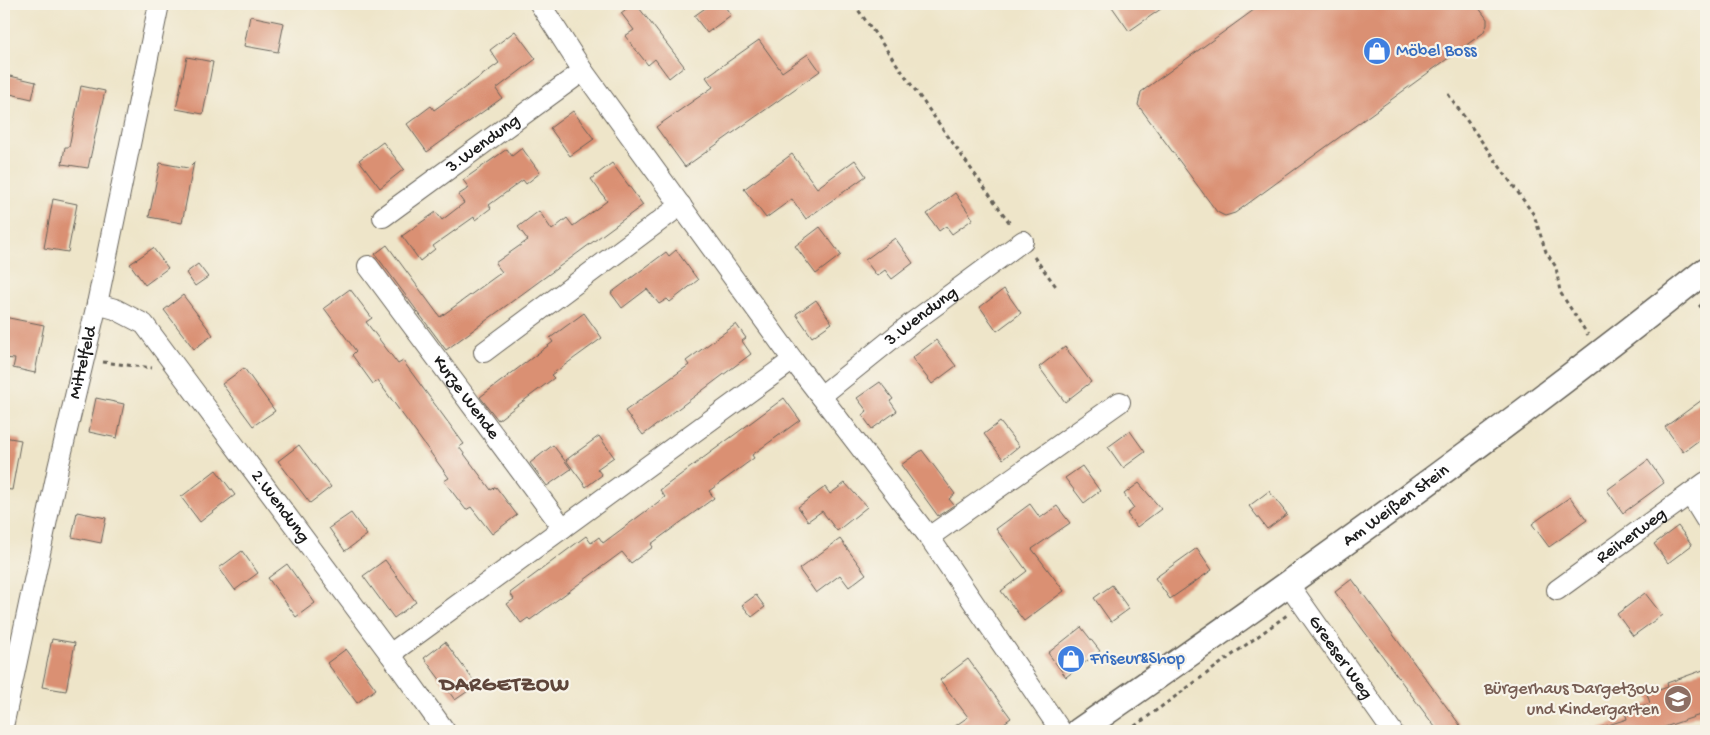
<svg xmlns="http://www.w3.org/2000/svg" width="1710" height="735" font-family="'Gochi Hand',sans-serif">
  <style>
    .building { fill: #da9073 }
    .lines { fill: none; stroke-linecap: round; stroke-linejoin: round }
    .minor-casing { stroke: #666259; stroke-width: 22 }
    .tertiary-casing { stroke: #666259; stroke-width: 28 }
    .path { stroke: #666259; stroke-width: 3; stroke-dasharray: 4 4; stroke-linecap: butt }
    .minor { stroke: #fff; stroke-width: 20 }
    .tertiary { stroke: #fff; stroke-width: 25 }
    .labels { text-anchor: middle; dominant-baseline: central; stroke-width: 4.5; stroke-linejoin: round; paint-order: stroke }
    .shop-label { font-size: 18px; fill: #366cbe; stroke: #f7f3e8; text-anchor: start }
    .street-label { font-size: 18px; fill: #1c1c1c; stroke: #f7f3e8 }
    .education-label { font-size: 18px; fill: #785e54; stroke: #f7f3e8; text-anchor: end }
    .district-label { font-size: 22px; font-weight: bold; letter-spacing: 1px; fill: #5e453a; stroke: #f7f3e8 }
  </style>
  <rect width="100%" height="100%" fill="#f7f3e8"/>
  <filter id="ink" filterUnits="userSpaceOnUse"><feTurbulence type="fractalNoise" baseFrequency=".02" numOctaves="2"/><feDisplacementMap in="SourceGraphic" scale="10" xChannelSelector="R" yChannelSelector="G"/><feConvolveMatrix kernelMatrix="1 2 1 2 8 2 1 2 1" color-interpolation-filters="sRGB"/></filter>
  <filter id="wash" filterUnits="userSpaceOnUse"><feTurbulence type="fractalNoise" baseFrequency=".0096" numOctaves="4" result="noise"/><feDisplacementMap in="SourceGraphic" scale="20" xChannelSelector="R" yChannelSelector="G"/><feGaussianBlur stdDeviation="1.12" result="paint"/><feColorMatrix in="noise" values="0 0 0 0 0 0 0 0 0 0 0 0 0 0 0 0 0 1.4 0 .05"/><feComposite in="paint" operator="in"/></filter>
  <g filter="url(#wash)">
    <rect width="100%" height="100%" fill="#eee5c9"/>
    <g id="blocks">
      <path class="building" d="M633,4H636L684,66L669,78L655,59L648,65L625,36L634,30L621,13Z
        M711,4H723L731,15L707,33L694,16Z
        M1110,4H1168L1129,31Z
        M1262,4H1476L1487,19V25L1483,33L1235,213L1225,216L1217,212L1138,105L1141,92Z
        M250,16L284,23L278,52L244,46Z
        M515,31L536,59L496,89L502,98L427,152L407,124L431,106L434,110L499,63L490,50Z
        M759,40L782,72L808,54L820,71L685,167L656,127L713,87L706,77Z
        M187,57L213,62L203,114L176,109Z
        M10,76L36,82L32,99L6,93Z
        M81,86L105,91L88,168L62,164L65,147H69Z
        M573,111L594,139L570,156L550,128Z
        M383,142L404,169L380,188L359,160Z
        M522,148L540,173L526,184L523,180L489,205L491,208L475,220L474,217L433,246L435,249L420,261L402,236L436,212L442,220L464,203L458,195L469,188L463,180L507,149L512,156Z
        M792,154L817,188L855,160L866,176L806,219L792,199L766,218L744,189Z
        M194,162L182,223L149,217L160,163L188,168Z
        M612,163L643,205L446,350L375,254L387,245L440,317L502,272L495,263L528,240L518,227L539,211L552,230L567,218L573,226L607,201L591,179Z
        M955,193L973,219L952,234L946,226L939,231L927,214Z
        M53,199L77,204L68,252L44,248Z
        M820,227L841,255L816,274L795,246Z
        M895,238L913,263L892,279L885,270L877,276L865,260Z
        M153,248L168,268L145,285L130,264Z
        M676,250L698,280L670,302L667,299L659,304L647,289L622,308L611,293L666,252L669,256Z
        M198,264L208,277L195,286L186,273Z
        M350,289L372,318L366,322L398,364L403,361L464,444L459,447L491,490L496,487L517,515L492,534L471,507L466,510L444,481L449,478L378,381L373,384L352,355L356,351L324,308Z
        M1004,289L1021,313L997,331L980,307Z
        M183,295L213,335L194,349L164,310Z
        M816,300L832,323L812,337L796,314Z
        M584,313L602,338L551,375L554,378L498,420L480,397L553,342L550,338Z
        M4,317L44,325L35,373L13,368L15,359L4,358Z
        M736,324L746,338L742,341L751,354L643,435L625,411L689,365L686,361Z
        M936,340L956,366L932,384L912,358Z
        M1065,347L1091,382L1065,402L1039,367Z
        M244,368L275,411L253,426L222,384Z
        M880,382L893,399L890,401L897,411L872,429L862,415L867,411L857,398Z
        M1706,397V435L1683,452L1665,427Z
        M96,398L124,404L117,438L89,432Z
        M784,398L800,420L752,455L754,458L709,491L714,498L651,544L653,547L631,563L622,552L530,620L528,618L521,623L507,604L514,599L510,593L586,536L591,543L599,537L603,543L665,497L660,490Z
        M1000,422L1019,446L1003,459L984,434Z
        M1130,431L1145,452L1123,468L1108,447Z
        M599,436L614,457L597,469L602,475L586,487L566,460Z
        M4,437L21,440L12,490L4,489Z
        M299,445L331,487L310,503L278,461Z
        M553,445L571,469L547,486L530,463Z
        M922,450L955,494L949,499L954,505L938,516L901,465Z
        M1648,460L1664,483L1623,513L1607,490Z
        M1082,466L1100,491L1084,503L1065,478Z
        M216,470L235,495L200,522L181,497Z
        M845,483L867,507L837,531L822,511L808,521L798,507L825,487L830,494Z
        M1139,483L1161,509L1137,527L1127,514L1134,508L1124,494Z
        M1269,491L1287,514L1267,529L1249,506Z
        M1570,497L1587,520L1549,547L1532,524Z
        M1030,504L1040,518L1057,506L1070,523L1032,549L1064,591L1024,621L1001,591L1027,571L996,529Z
        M77,512L106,518L101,543L72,537Z
        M351,513L367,535L345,551L329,528Z
        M1678,526L1692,545L1668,563L1654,544Z
        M840,539L866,574L849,587L840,575L816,593L799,569Z
        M1197,548L1212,570L1170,599L1155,578Z
        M242,551L258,573L235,590L219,568Z
        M385,560L416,602L394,618L363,576Z
        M287,564L315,603L296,617L268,578Z
        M1352,579L1460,725L1451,731H1438L1335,592Z
        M1112,585L1129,609L1111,622L1094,598Z
        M1645,593L1662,615L1633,636L1617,614Z
        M756,595L765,607L752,617L742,605Z
        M1081,627L1100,651L1066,677L1048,653Z
        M52,639L75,643L66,691L42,687Z
        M445,642L477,685L455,700L424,658Z
        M346,649L376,689L357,703L327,663Z
        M968,659L1011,718L993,731H948L968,717L940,680Z
        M1706,669V713L1653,731H1599V728L1627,719L1625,712L1650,703L1647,694L1668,687L1667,683Z"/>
    </g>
  </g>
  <g filter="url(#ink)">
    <use href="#blocks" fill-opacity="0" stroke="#666259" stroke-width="1"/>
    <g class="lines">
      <g class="minor-casing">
        <g id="minor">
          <path d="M540,4L583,71L793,360L929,537L1061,731"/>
          <path id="s1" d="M383,217L583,71"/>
          <path id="s2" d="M368,266L563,528"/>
          <path id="s3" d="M97,304L115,309L144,324L390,654L445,731"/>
          <path d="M484,352L681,205"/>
          <path id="s4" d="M821,396L913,322L1023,241"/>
          <path d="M1690,494L1706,520"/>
          <path d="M929,537L1120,402"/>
          <path id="s5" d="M1289,585L1392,731"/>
          <path id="s6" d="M1557,590L1706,482"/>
          <path d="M390,654L793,360"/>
          <path id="s7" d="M4,722L58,468L97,304L159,4"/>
        </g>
      </g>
      <g class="tertiary-casing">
        <g id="tertiary">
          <path id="s8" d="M1079,731C1292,583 1503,432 1706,270"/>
        </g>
      </g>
      <path class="path" d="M854,4L1011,225
        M1448,94L1534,215L1546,252L1556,267L1560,292L1588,335
        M1034,257L1058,289
        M1699,307L1706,301
        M103,362L152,368
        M1128,731L1287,615"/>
      <use href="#minor" class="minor"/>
      <use href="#tertiary" class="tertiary"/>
    </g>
  </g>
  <defs>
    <g id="shop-disc" transform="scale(1.4375)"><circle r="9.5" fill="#3f7fe0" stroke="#f7f3e8"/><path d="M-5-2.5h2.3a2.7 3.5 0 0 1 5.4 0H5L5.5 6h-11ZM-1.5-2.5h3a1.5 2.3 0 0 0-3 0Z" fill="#fff"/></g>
    <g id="school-disc" transform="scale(1.4375)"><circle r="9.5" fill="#8d6e63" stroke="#f7f3e8"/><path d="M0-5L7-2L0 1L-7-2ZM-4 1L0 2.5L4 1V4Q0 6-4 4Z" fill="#fff"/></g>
  </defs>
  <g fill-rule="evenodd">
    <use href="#shop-disc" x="1377" y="51"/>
    <use href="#shop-disc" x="1071" y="659"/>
    <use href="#school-disc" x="1678" y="699"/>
  </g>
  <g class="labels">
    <g class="shop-label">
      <text x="1396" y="51">Möbel Boss</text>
      <text x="1090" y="659">Friseur&amp;Shop</text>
    </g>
    <g class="street-label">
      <text stroke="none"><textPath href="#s1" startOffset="124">3.Wendung</textPath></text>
      <text stroke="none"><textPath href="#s4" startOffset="128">3.Wendung</textPath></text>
      <text stroke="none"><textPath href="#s7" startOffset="368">Mittelfeld</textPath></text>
      <text stroke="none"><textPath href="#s2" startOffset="164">Kurze Wende</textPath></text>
      <text stroke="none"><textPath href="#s8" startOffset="389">Am Weißen Stein</textPath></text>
      <text stroke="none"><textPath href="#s3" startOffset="279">2.Wendung</textPath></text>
      <text stroke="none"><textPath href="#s6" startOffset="92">Reiherweg</textPath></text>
      <text stroke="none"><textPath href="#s5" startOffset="89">Greeser Weg</textPath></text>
    </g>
    <g class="education-label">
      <text x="1659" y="689">Bürgerhaus Dargetzow<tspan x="1659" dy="21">und Kindergarten</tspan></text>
    </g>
    <g class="district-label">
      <text x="505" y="686">DARGETZOW</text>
    </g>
  </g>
  <rect width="1710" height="735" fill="none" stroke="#f7f3e8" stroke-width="20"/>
</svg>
